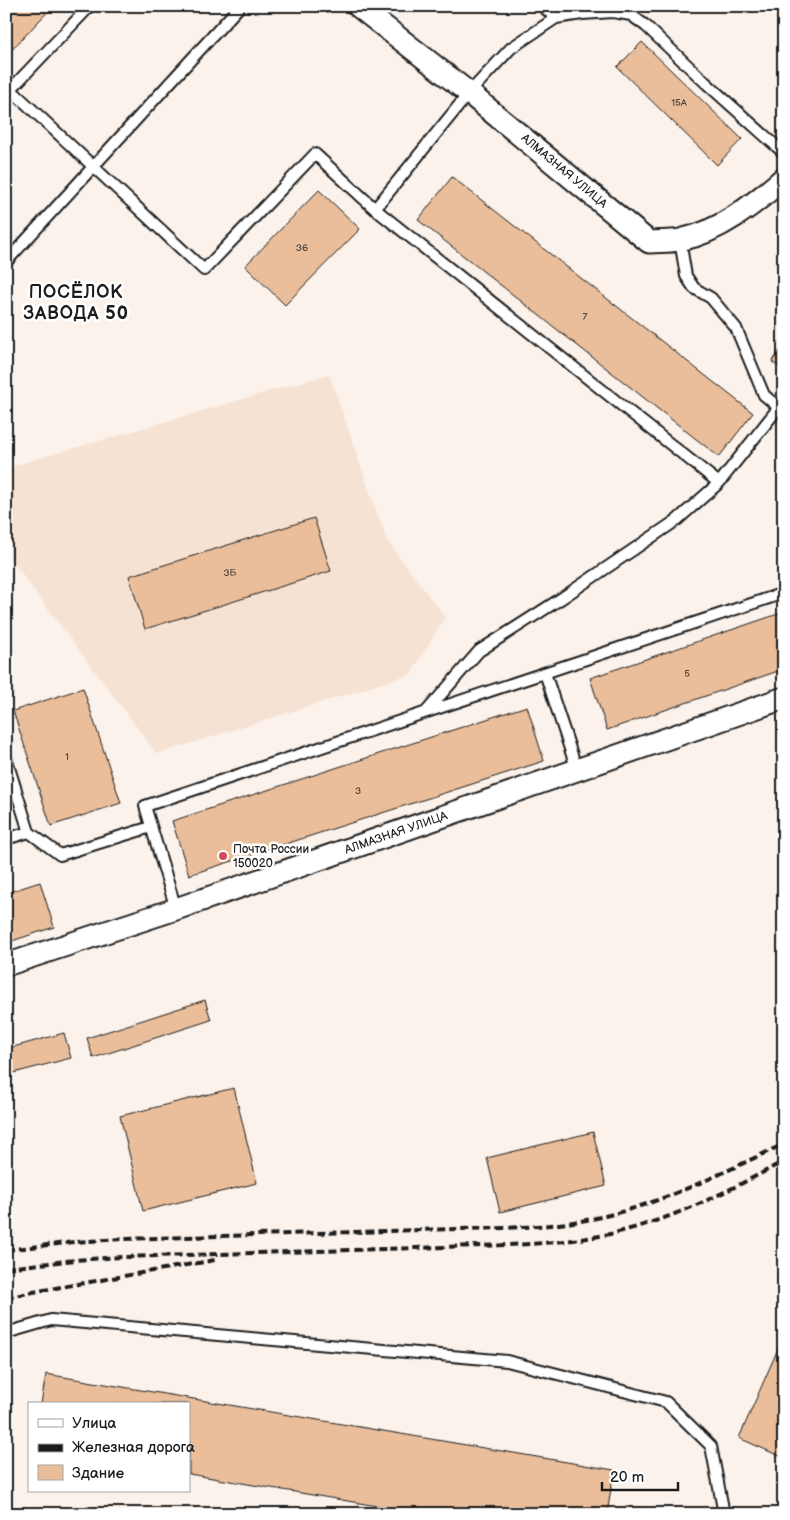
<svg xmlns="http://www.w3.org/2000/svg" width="790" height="1520" font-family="'Balsamiq Sans',sans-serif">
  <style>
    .built { fill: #f6e2d3 }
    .building { fill: #eabe9a; stroke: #1c1c1c }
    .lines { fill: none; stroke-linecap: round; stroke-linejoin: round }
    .service-casing { stroke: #1c1c1c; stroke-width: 14 }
    .minor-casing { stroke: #1c1c1c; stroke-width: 25 }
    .service { stroke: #fff; stroke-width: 10 }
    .minor { stroke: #fff; stroke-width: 21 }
    .rail { stroke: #1c1c1c; stroke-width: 4; stroke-dasharray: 8 4; stroke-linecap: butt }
    .poi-dot { fill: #d1495b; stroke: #fff; stroke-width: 2 }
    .labels { text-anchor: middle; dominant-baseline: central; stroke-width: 5; stroke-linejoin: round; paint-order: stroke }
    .number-label { font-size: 10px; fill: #50443c }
    .street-label { font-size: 12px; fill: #1c1c1c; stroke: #fff }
    .poi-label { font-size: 12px; fill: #1c1c1c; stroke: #fff; text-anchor: start }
    .district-label { font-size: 18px; font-weight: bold; letter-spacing: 1px; fill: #1c1c1c; stroke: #fff }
  </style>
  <rect width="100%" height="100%" fill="#fbf2eb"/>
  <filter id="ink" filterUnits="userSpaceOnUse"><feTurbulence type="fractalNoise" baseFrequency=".02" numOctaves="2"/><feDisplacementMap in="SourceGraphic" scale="10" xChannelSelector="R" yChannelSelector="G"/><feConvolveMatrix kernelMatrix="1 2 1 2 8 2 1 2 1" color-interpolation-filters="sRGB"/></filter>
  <g filter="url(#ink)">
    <path class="built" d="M329,374L387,541L445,617L411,674L157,754L6,553V468Z"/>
    <path class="building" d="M6,6H53L6,56Z
      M642,42L742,139L717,165L617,67Z
      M452,177L753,413L719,457L418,220Z
      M319,190L360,229L285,305L245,266Z
      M784,345V370L772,362Z
      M314,518L331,571L145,629L129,576Z
      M784,612V669L607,730L590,678Z
      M83,688L121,803L51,826L13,711Z
      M527,706L544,761L189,875L172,821Z
      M40,882L54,927L6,943V893Z
      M205,1000L211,1020L93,1058L87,1038Z
      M64,1033L71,1058L6,1075V1049Z
      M234,1088L257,1183L143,1211L120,1116Z
      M593,1132L606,1186L500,1212L487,1158Z
      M784,1335V1458L739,1438Z
      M46,1374L614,1470L607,1514H424L189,1474V1404H41Z"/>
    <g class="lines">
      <g class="service-casing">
        <path id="service" d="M542,6L556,18
          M6,85L204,270L315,154L375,209
          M11,89L90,6
          M680,240L686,276L694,288L711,298L736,328L764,395L783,411
          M6,262L240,6
          M779,407L719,483L375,209L469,93L511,48L556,18L582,14L613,12L631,15L646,26L705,82L784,153
          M545,673L577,770
          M426,712L479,651L562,598L677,520L719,483
          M6,758L29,832L6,839
          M29,832L60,855L151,827
          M176,909L145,806L784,593
          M6,1333L51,1320L507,1361L666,1402L711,1446L724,1514"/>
      </g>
      <g class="minor-casing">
        <path id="minor" d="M358,6L469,93L649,242C659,241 670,242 680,240C720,232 754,204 784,178
          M6,965L176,909L784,698"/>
      </g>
      <use href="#service" class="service"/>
      <use href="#minor" class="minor"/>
      <path class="rail" d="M6,1250L74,1242L122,1239C221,1236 321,1233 420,1230C479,1228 549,1230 605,1216C668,1201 726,1171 784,1144
        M6,1268L75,1260L122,1257C221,1254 319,1251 417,1248C481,1245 547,1247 610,1234C672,1220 729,1191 784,1161
        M6,1298L33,1292L215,1260"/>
    </g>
  </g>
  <circle class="poi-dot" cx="223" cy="856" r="5"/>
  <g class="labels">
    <g class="number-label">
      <text x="679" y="103">15А</text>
      <text x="302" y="248">36</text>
      <text x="585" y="317">7</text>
      <text x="230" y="573">3Б</text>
      <text x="687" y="674">5</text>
      <text x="67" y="757">1</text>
      <text x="358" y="791">3</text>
    </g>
    <g class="street-label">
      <text transform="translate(564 171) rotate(40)">АЛМАЗНАЯ УЛИЦА</text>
      <text transform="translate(396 833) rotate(-19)">АЛМАЗНАЯ УЛИЦА</text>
    </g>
    <g class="poi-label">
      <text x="233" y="849">Почта России<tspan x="233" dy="14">150020</tspan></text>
    </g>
    <g class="district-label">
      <text x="76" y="292">ПОСЁЛОК<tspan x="76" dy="21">ЗАВОДА 50</tspan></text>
    </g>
  </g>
  <rect width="790" height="1520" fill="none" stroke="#fff" stroke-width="25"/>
  <rect x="12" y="12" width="765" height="1495" fill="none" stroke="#1c1c1c" stroke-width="2" filter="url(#ink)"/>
  <rect x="28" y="1402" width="162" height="90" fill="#ffffff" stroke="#a4a4a4"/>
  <rect x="38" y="1419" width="25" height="8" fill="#ffffff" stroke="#a4a4a4"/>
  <text x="72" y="1428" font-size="15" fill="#1c1c1c">Улица</text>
  <rect x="38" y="1444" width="25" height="8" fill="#1c1c1c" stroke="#a4a4a4"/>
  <text x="72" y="1452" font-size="15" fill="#1c1c1c">Железная дорога</text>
  <rect x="38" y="1465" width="25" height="15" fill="#eabe9a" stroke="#a4a4a4"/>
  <text x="72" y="1478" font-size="15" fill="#1c1c1c">Здание</text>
  <path d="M602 1482v8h76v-8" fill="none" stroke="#1c1c1c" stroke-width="2.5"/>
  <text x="610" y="1482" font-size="15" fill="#1c1c1c" stroke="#ffffff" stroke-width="4" paint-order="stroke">20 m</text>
</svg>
